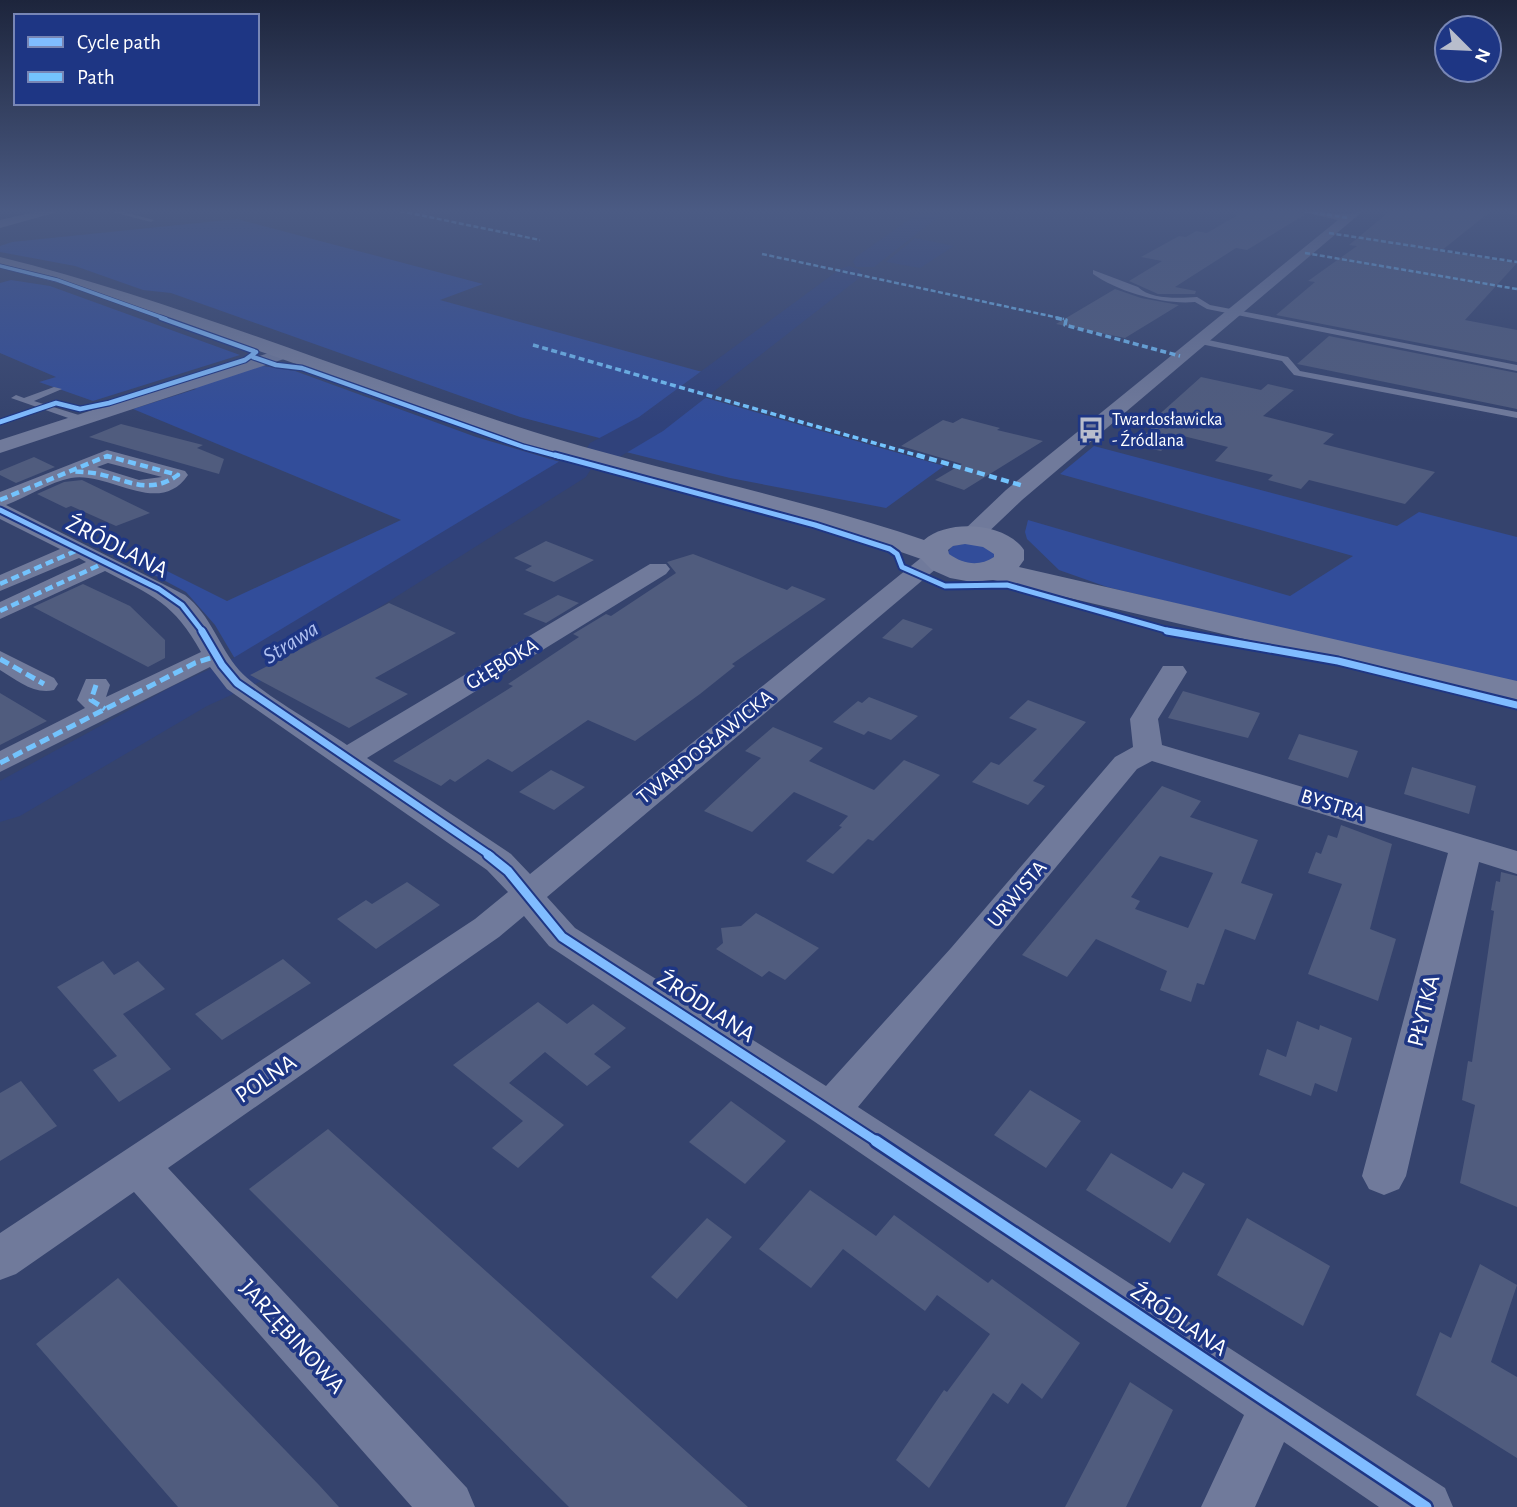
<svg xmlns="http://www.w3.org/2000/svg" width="1517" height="1507" font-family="'Alegreya Sans',sans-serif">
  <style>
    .green { fill: #324d9a }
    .water { fill: #30427b }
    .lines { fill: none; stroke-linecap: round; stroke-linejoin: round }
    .river { fill: #30427b; fill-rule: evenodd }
    .building { fill: #505c7e; fill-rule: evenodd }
    .lane { fill: #707a9b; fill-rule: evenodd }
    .street { fill: #707a9b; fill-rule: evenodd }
    .secondary { fill: #767f9e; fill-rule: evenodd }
    .quiet-far3 { stroke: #73c3fd; stroke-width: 2.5; stroke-dasharray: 5 2.5; stroke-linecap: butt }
    .quiet-far2 { stroke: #73c3fd; stroke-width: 3.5; stroke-dasharray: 6 3.5; stroke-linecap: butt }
    .quiet-far1 { stroke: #73c3fd; stroke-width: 4.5; stroke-dasharray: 8 4.5; stroke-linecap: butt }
    .quiet { stroke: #73c3fd; stroke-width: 5; stroke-dasharray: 10 5; stroke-linecap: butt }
    .cycleway-far5-casing { stroke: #1e3684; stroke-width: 5 }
    .cycleway-far4-casing { stroke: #1e3684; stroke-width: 7 }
    .cycleway-far3-casing { stroke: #1e3684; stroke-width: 9 }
    .cycleway-far2-casing { stroke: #1e3684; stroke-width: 11 }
    .cycleway-far1-casing { stroke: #1e3684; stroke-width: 13 }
    .cycleway-casing { stroke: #1e3684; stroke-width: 16 }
    .cycleway-far5 { stroke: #80bcff; stroke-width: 3.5 }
    .cycleway-far4 { stroke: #80bcff; stroke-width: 4.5 }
    .cycleway-far3 { stroke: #80bcff; stroke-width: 5 }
    .cycleway-far2 { stroke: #80bcff; stroke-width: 7 }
    .cycleway-far1 { stroke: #80bcff; stroke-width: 9 }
    .cycleway { stroke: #80bcff; stroke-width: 11 }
    .labels { text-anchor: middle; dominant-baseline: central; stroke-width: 7; stroke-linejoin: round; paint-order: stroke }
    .far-poi-label { font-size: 18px; fill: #fff; stroke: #1e3684; text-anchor: start }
    .street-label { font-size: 21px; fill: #fff; stroke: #1e3684 }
    .water-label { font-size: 23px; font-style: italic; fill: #b0c1f1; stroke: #1e3684 }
    .near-street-label { font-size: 24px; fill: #fff; stroke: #1e3684 }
  </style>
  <rect width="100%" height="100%" fill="#35436d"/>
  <path class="green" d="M237,219L483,284L440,300L706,373L645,420L607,440L520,417L171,293L143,290L75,266L0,252V246L12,242Z
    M11,280L50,286L240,355L93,401L39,382L56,377L0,353V283Z
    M257,365L295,371L476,437L567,464L238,664L215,625L186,592L139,567L149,562L227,601L401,520L133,409L196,389L191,386Z
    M696,395L944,466L886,508L730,478L614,449Z
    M1094,446L1397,526L1419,512L1517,537V685L1107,587L1059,570L1027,539L1025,532L1028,520L1290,596L1353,556L1060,474Z
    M974,542L999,553L992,564H961L947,553L952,546Z"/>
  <path class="water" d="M915,238L954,246L920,268L886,262Z"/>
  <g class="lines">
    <path class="river" d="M921,211H946L874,267H856L853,262L856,257Z
      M849,266L858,269L862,274L858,279L663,431L616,459L603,462L590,459L585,451L590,443L639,417L840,269Z
      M573,458L586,461L591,469L586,477L264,680L207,706L20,816L0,822V781L173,686L230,660L560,461Z"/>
  </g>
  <path class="building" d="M1237,211H1296L1304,215L1247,250L1236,248L1175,287L1196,291L1195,294H1158L1129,281L1162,261L1141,257L1179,236L1186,237L1196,231L1207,233L1236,216Z
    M1390,211H1491L1441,251L1517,263L1465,320L1517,330V362L1276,315L1315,282L1308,281L1357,246L1349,245Z
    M1115,289L1141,298L1179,305L1125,338L1056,324Z
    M1329,336L1517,373V409L1297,364Z
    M1201,377L1261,390L1268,384L1294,390L1263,416L1334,434L1323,444L1435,472L1405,504L1309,480L1301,489L1268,480L1273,475L1215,461L1228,447L1179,435L1161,451L1133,445L1154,426H1151L1156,421L1153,420Z
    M962,418L1000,428L997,430L1043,441L964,490L935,480L962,464L901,446L943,420L953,423Z
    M121,424L203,445L197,448L224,459L219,474L89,437Z
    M34,457L55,467L16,483L0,475V471Z
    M82,480L150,513L116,526L71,506L66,508L37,494L64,482Z
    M546,541L594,560L554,582L525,570L532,566L514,558Z
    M693,554L787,590L792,586L826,599L732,664L735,666L700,694L635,741L588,720L512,772L488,759L455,782L450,779L441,786L393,761L513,686L508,684L579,637L573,634L606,614L611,616L676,573L667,562Z
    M83,584L130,606L165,640V658L148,667L33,607Z
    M558,595L579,603L546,623L523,614Z
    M389,603L456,633L375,678L408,694L349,728L250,675Z
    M903,619L933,629L912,648L882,638Z
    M1183,691L1260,713L1248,738L1168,718Z
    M0,693L47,721L0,745Z
    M869,697L918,716L891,740L868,731L864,735L833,722L858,701L862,703Z
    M1028,700L1086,722L1033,781L1045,786L1028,805L972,782L991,762L999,765L1037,729L1009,718Z
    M773,727L823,748L809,761L874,790L904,760L940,775L873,841L868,839L833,874L806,861L842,827L839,826L848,816L794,792L752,832L704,811L761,758L745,751Z
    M1299,734L1358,751L1348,778L1288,759Z
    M1412,767L1476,786L1469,814L1404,794Z
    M551,770L585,787L554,810L519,792Z
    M1162,786L1201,801L1190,817L1258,840L1241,883L1273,894L1255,940L1225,929L1204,985L1197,983L1191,1002L1160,990L1167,971L1096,939L1067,977L1022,955ZM1160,856L1213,873L1188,928L1135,909L1140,901L1131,897Z
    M1341,825L1392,844L1370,929L1396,939L1378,1001L1308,974L1342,884L1308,873L1316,852L1321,854L1328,835L1337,838Z
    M1501,872L1517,876V1207L1460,1183L1475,1105L1462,1100L1468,1061L1472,1062L1494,911L1491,910L1496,881L1500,882Z
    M407,882L440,905L376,949L337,919L366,900L372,904Z
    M756,913L819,948L785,980L769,971L762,977L716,949L723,943L721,928L741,926Z
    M283,959L311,983L222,1040L195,1014Z
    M103,961L114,975L138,961L165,989L123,1014L171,1069L119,1102L93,1070L117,1056L57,987Z
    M538,1002L567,1024L593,1004L626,1028L594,1054L611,1067L587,1086L545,1052L509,1083L564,1125L518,1168L492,1148L523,1121L453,1065Z
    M1297,1021L1319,1030L1320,1025L1352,1038L1337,1092L1315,1083L1311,1096L1259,1075L1267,1049L1286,1057Z
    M21,1081L57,1126L0,1161V1093Z
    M1030,1090L1081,1121L1046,1168L994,1135Z
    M731,1101L786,1141L745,1184L689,1142Z
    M328,1129L748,1507H569L249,1189Z
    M1111,1153L1172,1189L1183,1172L1205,1184L1170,1243L1086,1190Z
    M810,1190L876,1236L894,1215L988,1283L992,1279L1080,1343L1042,1399L1022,1383L1008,1404L993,1393L929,1488L896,1460L944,1390L947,1392L990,1334L937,1295L925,1311L843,1249L811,1288L759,1249Z
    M707,1218L732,1237L677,1299L651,1277Z
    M1247,1218L1330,1266L1303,1326L1217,1275Z
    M1480,1264L1517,1285L1491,1362L1517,1377V1458L1416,1395L1440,1332L1451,1338Z
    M118,1278L319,1485L339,1507H178L36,1344Z
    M1130,1382L1173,1410L1126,1507H1065Z"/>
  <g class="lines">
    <path class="lane" d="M108,211H120L154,220L151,222Z
      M1093,270L1138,287C1151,300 1180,298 1197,297L1210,305L1517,365V371L1207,309L1195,302C1163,305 1119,292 1093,274Z
      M1199,338L1288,357L1300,371L1517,412V418L1294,375L1282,361L1196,343L1195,341Z
      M54,387L62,389L34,401L82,416V420H74L11,398L16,395L24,398Z"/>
    <path class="street" d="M39,211H61L0,228V220Z
      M1299,211L1346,214L1363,211L1022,500L980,540H964L961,535L964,530L1006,490L1338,220Z
      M1510,211H1517V215L1512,214Z
      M284,348L290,349L292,353L290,357L0,453V440Z
      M107,450L185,471L188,475C159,518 109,471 71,478C50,482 27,497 6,505L185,595C211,615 219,647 239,670C261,694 318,725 347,745L650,564H666L670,569L666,574L367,758L511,854L530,874L927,553H943L947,558L943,563L547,897L575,928L826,1086L951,948L1115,757L1133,747L1130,719L1163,666H1183L1187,672L1158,719L1162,745L1517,851V874L1479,862L1406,1176L1399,1189L1384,1195L1369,1189L1362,1176L1448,853L1152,761L1137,769L858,1107L1445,1488L1453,1507H1379L1284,1442L1255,1507H1201L1244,1415L815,1122L549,946L524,916L499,937L168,1168L467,1488L475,1507H412L134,1192L16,1274L0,1280V1233L475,919L508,892L487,870L227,689L210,667L0,772V751L85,708L77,700L86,679H106L110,685L106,697L201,652C174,603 153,596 105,571L0,619V602L86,562L79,558L0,591V575L60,549L0,519V492ZM108,463L162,477L139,480L97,467Z
      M0,651L54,678L58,684L54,690C34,695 17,680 0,670Z"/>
    <path class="secondary" d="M0,257C190,304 370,383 557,439C679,475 804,499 924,540C948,519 1005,522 1024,550V560L1019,567L1517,681V703L993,580L972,582L950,578L932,570L921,559L835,529L539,449L82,289L0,268ZM965,544L983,547L994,554V557C979,567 963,564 949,554L948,550L953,546Z"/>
    <path class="quiet-far3" d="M400,211L540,240
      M1305,211L1349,218
      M1329,233L1517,262
      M1305,253L1517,289
      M762,254L1064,319"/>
    <path class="quiet-far2" d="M1056,318L1066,320L1065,325L1180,356
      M533,345L923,457
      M104,457H110"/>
    <path class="quiet-far1" d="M917,455L1024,486
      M0,500L107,456L178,475C150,495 129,481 99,474C90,472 80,472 71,471
      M0,584L80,549
      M0,611L106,562"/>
    <path class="quiet" d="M0,659L44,684
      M96,685L91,700L105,709
      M0,763L195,663L217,656"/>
    <g class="cycleway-far5-casing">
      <path id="cycleway-far5" d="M0,266L57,280L166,319"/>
    </g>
    <g class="cycleway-far4-casing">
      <path id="cycleway-far4" d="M253,357L276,365L302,368L524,447L561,457
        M0,422L56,403L80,409L109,403L245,360L256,352L161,318"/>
    </g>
    <g class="cycleway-far3-casing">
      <path id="cycleway-far3" d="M555,455L815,525L890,549L897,554L902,567L945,586L1007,585L1173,632
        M0,510L159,589L182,605L203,632"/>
    </g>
    <g class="cycleway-far2-casing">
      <path id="cycleway-far2" d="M202,631L222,665L237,683L491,856
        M1167,631L1338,661L1517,705"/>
    </g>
    <g class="cycleway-far1-casing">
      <path id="cycleway-far1" d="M488,855L508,871L562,937L879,1143"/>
    </g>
    <g class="cycleway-casing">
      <path id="cycleway" d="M876,1141L1426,1507"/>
    </g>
    <use href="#cycleway-far5" class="cycleway-far5"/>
    <use href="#cycleway-far4" class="cycleway-far4"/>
    <use href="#cycleway-far3" class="cycleway-far3"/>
    <use href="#cycleway-far2" class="cycleway-far2"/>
    <use href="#cycleway-far1" class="cycleway-far1"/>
    <use href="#cycleway" class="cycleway"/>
  </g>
  <linearGradient id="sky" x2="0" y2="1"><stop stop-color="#1d253c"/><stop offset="0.5" stop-color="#4b5b84"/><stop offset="1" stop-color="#4b5b84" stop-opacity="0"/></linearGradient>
  <rect width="1517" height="422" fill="url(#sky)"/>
  <defs>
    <g id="bus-bare" transform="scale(2.1)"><path d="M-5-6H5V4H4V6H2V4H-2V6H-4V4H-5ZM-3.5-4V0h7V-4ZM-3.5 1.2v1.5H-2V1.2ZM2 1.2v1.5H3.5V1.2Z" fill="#b8bdcc" stroke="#1e3684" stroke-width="2.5" paint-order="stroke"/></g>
  </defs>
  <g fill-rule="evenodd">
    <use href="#bus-bare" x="1091" y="430"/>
  </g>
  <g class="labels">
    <g class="far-poi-label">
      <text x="1112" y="420">Twardosławicka<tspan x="1112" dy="21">- Źródlana</tspan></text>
    </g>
    <g class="street-label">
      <text transform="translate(502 664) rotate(-31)">GŁĘBOKA</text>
      <text transform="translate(705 747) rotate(-39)">TWARDOSŁAWICKA</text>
      <text transform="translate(1333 805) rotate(17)">BYSTRA</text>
      <text transform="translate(1017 894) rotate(-50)">URWISTA</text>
    </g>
    <g class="water-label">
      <text transform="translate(291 643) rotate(-32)">Strawa</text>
    </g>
    <g class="near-street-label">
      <text transform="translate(117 547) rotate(27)">ŹRÓDLANA</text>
      <text transform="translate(706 1007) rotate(33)">ŹRÓDLANA</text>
      <text transform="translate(1424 1011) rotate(-76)">PŁYTKA</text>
      <text transform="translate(266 1079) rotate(-34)">POLNA</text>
      <text transform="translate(1179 1320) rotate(34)">ŹRÓDLANA</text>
      <text transform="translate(292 1337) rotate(48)">JARZĘBINOWA</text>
    </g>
  </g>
  <rect x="14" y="14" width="245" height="91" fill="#1e3684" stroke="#7886b5" stroke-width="2"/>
  <rect x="28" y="37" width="35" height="10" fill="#80bcff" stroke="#7886b5" stroke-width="2"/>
  <text x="77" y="49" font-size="21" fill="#ffffff">Cycle path</text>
  <rect x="28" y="72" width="35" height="10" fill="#73c3fd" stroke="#7886b5" stroke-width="2"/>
  <text x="77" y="84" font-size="21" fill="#ffffff">Path</text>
  <g transform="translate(1468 49) rotate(114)"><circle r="33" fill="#1e3684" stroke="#7886b5" stroke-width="2"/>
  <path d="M0-5L12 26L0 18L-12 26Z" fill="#b8bdcc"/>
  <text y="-10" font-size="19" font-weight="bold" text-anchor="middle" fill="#ffffff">N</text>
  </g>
</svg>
